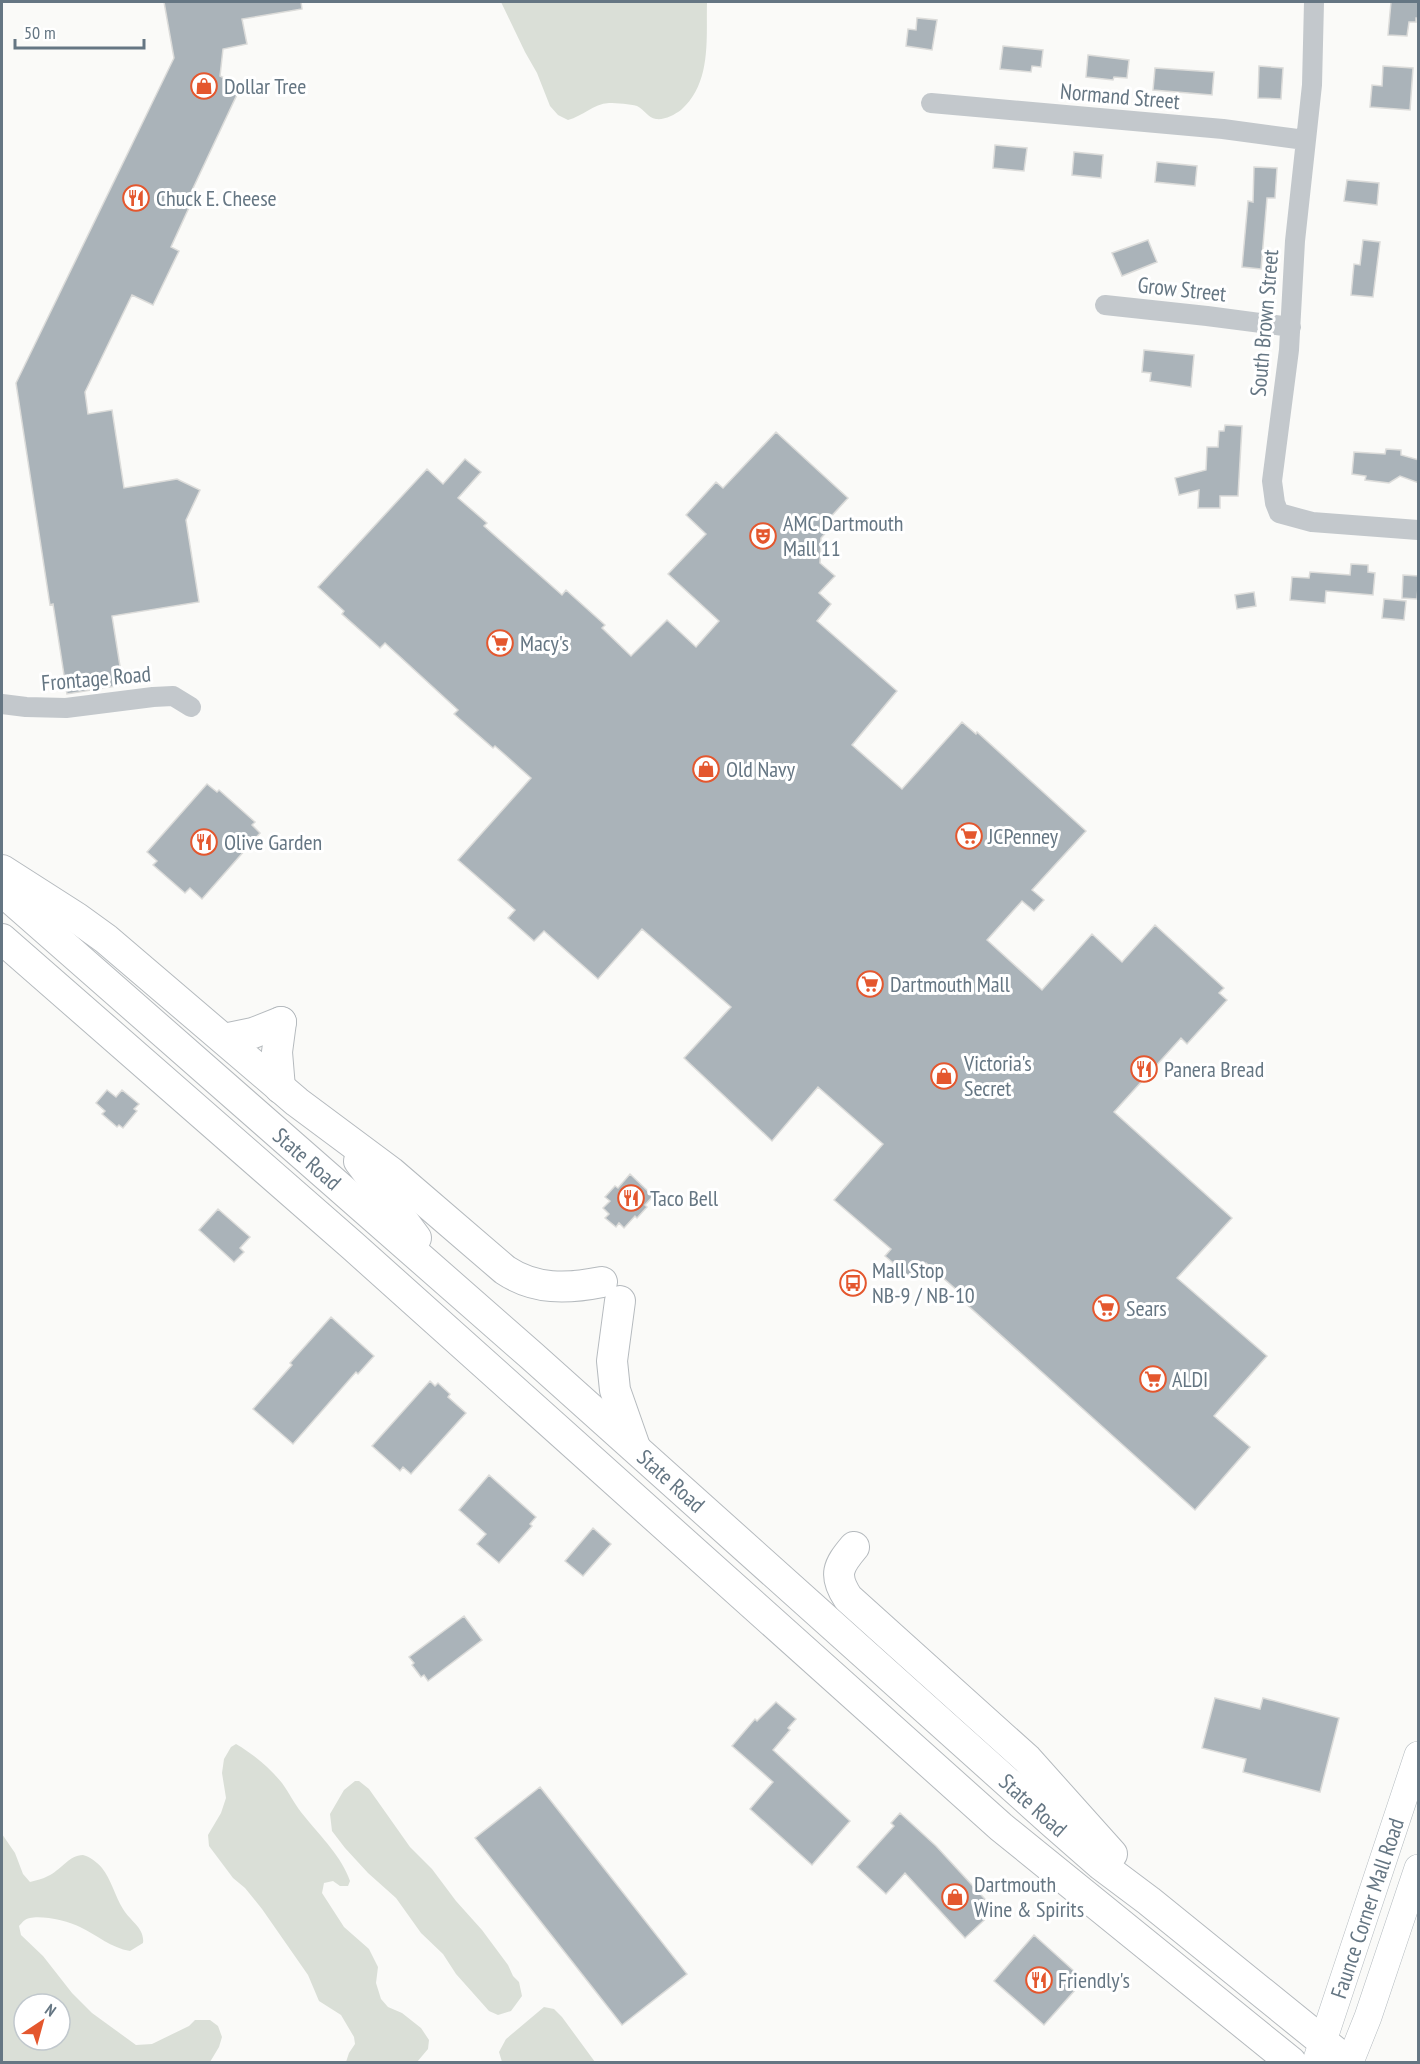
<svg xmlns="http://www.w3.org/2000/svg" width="1420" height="2064" font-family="'PT Sans Narrow',sans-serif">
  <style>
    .green { fill: #dadfd7; fill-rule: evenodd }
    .building { fill: #aab3b9; stroke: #dcdcda; stroke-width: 1.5 }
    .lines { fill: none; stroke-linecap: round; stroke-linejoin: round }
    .secondary-casing { stroke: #b3babf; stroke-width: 28 }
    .primary-casing { stroke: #b5babe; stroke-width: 32 }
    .minor { stroke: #c3c8cc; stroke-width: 20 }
    .secondary { stroke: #fff; stroke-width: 27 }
    .primary { stroke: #fff; stroke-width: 30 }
    .labels { text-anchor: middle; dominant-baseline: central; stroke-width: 6; stroke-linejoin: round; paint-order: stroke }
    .poi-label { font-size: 22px; fill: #657683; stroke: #fff; text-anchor: start }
    .street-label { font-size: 22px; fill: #657683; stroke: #fff }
  </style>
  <rect width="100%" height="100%" fill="#fafaf8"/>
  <path class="green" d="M501,2H707C706,38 712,83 681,110C674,115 665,120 656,119C648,118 644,109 637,106C630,104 617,103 609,103C593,104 583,116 568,120L558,115L550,106L537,73L525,52Z
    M236,1744C253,1754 269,1767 282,1783C290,1794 296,1807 305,1817C321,1837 342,1857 350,1881L348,1886H340L333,1881L324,1883L322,1893L344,1927L369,1949L378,1967L376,1983L381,1999L388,2007L402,2013L421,2028L429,2040L428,2049L417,2062H346L349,2053L355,2044L354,2037L341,2015L319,2001L308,1975L262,1909L245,1888L233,1878L209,1846L208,1835L221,1813L226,1798L222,1773L224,1759L231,1747Z
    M355,1781H359L369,1789L410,1847L432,1869L456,1901L482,1930L508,1965L513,1976L519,1982L522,1996L511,2011L498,2015L489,2011L456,1974L443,1954L421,1933L396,1898L368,1873L345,1848L332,1831L330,1814L344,1790Z
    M2,1834L15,1853L23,1874L30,1882C36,1880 43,1879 48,1876C60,1871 69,1855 83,1855C89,1856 98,1863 102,1868C111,1879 115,1896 123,1909C130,1921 145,1928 143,1943L130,1951C111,1948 97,1935 80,1927C69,1921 42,1915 30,1918C24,1919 22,1923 19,1926L21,1935L43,1956L72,1993L92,2013L136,2045L152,2044L189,2026L195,2020H210L218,2026L222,2037L219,2047L210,2062H2ZM24,2004H60V2040H24Z
    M544,2007L554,2009L562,2017L595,2062H502L499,2052L506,2039Z"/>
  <path class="building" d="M164,2H301L302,9L242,19L247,44L223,49L220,76L241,86L188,199L192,201L171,247L179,251L153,305L132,295L85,392L88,414L112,410L124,488L177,479L200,490L186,520L199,602L112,616L123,685L67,694L53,604L50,605L16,383L174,58Z
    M1391,2H1419V18H1416V22H1409L1407,36L1388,35Z
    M917,18L937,20L932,50L906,46L908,29L916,30Z
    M1003,46L1043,50L1041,67L1032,66L1031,72L1000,69Z
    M1088,55L1129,60L1127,78L1114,77L1113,80L1086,77Z
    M1259,66L1283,68L1281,99L1258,98Z
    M1383,66L1413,68L1410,110L1370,107L1372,85L1382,86Z
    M1155,68L1214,72L1212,95L1153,90Z
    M995,145L1027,148L1024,171L993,168Z
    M1074,152L1103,155L1101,178L1072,175Z
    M1157,162L1197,166L1195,186L1155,182Z
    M1254,167L1277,168L1275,198H1267L1261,269L1242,267L1248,201L1253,202Z
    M1347,180L1379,183L1377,205L1344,201Z
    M1148,240L1157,262L1122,276L1112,253Z
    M1363,240L1380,242L1373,297L1351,295L1354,264L1360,265Z
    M1144,350L1194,355L1191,387L1150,381L1151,373L1142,372Z
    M1225,425L1242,426L1238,496H1220V508H1198L1199,490L1179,495L1175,478L1206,470L1207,447H1218L1219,431H1224Z
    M776,432L848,498L826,522L831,527L821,538L820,563L835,576L819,593L831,604L817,621L897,691L852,745L902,789L962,722L976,734L977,732L1086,831L1032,890L1044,900L1034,911L1022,901L987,940L1042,990L1092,934L1122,962L1155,925L1224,988L1219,993L1227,1000L1187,1044L1181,1038L1114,1112L1232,1218L1177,1278L1267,1356L1214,1416L1250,1447L1195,1510L964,1302L967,1299L926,1263L912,1279L885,1256L891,1249L834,1200L883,1144L818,1087L772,1141L684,1058L731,1007L642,929L598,979L544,931L534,941L508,918L515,910L458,860L531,778L495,746L493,748L454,714L458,710L385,643L380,648L342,614L344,611L318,587L427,469L443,484L465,459L481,472L458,498L487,523L484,526L562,595L566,590L605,625L602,628L631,656L667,620L696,647L719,621L668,574L706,534L686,515L716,482L723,488Z
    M1386,449L1401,450V455L1419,460V483L1400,476L1389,483L1365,480L1366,476L1352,474L1354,452L1385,454Z
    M1351,564L1368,565V572L1375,573L1373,595L1326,591L1325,603L1290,600L1292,577L1309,578L1310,572L1350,575Z
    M1403,575L1419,576L1417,599L1402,598Z
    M1254,592L1256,606L1237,609L1235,595Z
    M1384,599L1406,601L1404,620L1382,618Z
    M207,784L217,792L219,790L255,822L252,825L260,833L202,899L190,888L185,893L153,865L157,861L147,852Z
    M107,1090L116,1097L122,1090L139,1104L134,1109L137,1111L123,1128L119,1125L117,1127L102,1114L105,1111L96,1103Z
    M630,1174L653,1196L645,1205L647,1207L637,1218L635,1216L624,1228L619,1223L616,1227L605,1218L609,1214L603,1208L610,1201L605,1197L615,1186L618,1188Z
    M218,1209L250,1237L240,1248L244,1252L234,1262L199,1230Z
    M331,1317L374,1356L358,1374L356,1372L293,1444L253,1409L292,1365L290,1363Z
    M430,1381L435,1386L438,1383L450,1394L448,1397L466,1413L411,1474L403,1467L400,1471L372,1446Z
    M489,1475L536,1517L530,1524L532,1526L499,1563L477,1544L486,1534L459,1510Z
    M593,1528L611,1544L583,1576L565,1561Z
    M464,1616L482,1640L428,1681L424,1675L421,1677L412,1665L414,1663L409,1657Z
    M1215,1698L1260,1709L1263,1698L1339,1718L1320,1792L1243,1772L1246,1759L1202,1748Z
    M776,1702L796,1719L788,1728L790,1730L773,1750L850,1821L812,1865L750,1809L773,1782L732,1746L755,1719L757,1721Z
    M540,1787L687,1974L622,2025L475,1838Z
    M900,1813L936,1846L995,1910L965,1938L905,1873L886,1894L857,1867L894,1826L891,1823Z
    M1034,1935L1084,1980L1044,2025L994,1981Z"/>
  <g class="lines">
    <g class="secondary-casing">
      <g id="secondary">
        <path id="s1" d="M1316,2062L1418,1755"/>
        <path d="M1350,2062L1368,2017L1418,1868"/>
      </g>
    </g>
    <g class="primary-casing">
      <g id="primary">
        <path d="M2,870L77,918L106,939L297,1102L391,1172L505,1270C535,1290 567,1289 602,1282"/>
        <path id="s2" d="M2,891L532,1356L1052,1822L1101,1865L1149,1901L1348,2062"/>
        <path d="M2,939L353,1246L1001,1827L1291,2062"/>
        <path d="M224,1039L253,1033L281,1022"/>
        <path d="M280,1088L277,1052L281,1022"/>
        <path d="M359,1161L416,1238"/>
        <path d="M620,1301L612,1361L615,1390L635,1447"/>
        <path d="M854,1547C838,1566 833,1575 848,1598L1027,1759L1112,1854"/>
      </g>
    </g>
    <path class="minor" d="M1314,2L1312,85L1295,241L1289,350L1272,481L1275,503L1279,513L1312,522L1418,530
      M931,103L1223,129L1305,140
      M1105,305L1207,316L1291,327
      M2,704L26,707L66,708L153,697L173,696L191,707"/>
    <use href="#secondary" class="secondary"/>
    <use href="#primary" class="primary"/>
  </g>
  <defs>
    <g id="shop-ring" transform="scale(1.35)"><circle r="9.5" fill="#fff" stroke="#e4572e" stroke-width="1.5"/><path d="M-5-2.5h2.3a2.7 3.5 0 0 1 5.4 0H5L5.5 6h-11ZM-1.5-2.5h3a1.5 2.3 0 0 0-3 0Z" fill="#e4572e"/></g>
    <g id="restaurant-ring" transform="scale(1.35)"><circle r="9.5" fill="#fff" stroke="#e4572e" stroke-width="1.5"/><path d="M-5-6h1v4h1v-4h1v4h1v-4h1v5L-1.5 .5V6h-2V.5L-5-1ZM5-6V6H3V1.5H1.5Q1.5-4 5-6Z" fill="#e4572e"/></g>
    <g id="theatre-ring" transform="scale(1.35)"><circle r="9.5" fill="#fff" stroke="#e4572e" stroke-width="1.5"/><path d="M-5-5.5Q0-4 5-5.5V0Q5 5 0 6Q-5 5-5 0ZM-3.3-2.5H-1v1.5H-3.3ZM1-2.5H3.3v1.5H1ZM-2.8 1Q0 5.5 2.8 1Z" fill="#e4572e"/></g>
    <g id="supermarket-ring" transform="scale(1.35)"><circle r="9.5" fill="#fff" stroke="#e4572e" stroke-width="1.5"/><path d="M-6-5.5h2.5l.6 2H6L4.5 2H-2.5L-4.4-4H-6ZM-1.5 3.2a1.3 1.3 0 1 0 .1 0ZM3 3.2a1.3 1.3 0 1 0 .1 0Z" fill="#e4572e"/></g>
    <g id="bus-ring" transform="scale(1.35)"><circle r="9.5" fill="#fff" stroke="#e4572e" stroke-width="1.5"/><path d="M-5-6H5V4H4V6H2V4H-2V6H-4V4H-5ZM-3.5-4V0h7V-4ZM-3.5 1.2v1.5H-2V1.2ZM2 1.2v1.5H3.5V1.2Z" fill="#e4572e"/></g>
  </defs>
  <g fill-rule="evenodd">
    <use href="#shop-ring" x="204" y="86"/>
    <use href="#restaurant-ring" x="136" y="198"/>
    <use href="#theatre-ring" x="763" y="536"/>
    <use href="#supermarket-ring" x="500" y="643"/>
    <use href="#shop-ring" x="706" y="769"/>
    <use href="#supermarket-ring" x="969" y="836"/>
    <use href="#restaurant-ring" x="204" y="842"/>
    <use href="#supermarket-ring" x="870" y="984"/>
    <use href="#restaurant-ring" x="1144" y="1069"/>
    <use href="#shop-ring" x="944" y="1076"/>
    <use href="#restaurant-ring" x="631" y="1198"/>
    <use href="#bus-ring" x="853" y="1283"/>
    <use href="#supermarket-ring" x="1106" y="1308"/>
    <use href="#supermarket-ring" x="1153" y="1379"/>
    <use href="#shop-ring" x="955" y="1897"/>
    <use href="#restaurant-ring" x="1039" y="1980"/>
  </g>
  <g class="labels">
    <g class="poi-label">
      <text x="224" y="86">Dollar Tree</text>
      <text x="156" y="198">Chuck E. Cheese</text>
      <text x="783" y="523">AMC Dartmouth<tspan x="783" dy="25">Mall 11</tspan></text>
      <text x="520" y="643">Macy's</text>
      <text x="726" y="769">Old Navy</text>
      <text x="988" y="836">JCPenney</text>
      <text x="224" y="842">Olive Garden</text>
      <text x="890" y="984">Dartmouth Mall</text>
      <text x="964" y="1063">Victoria's<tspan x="964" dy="25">Secret</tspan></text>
      <text x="1164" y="1069">Panera Bread</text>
      <text x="650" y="1198">Taco Bell</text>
      <text x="872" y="1270">Mall Stop<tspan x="872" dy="25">NB-9 / NB-10</tspan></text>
      <text x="1126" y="1308">Sears</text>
      <text x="1172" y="1379">ALDI</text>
      <text x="974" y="1884">Dartmouth<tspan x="974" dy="25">Wine &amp; Spirits</tspan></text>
      <text x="1058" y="1980">Friendly's</text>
    </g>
    <g class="street-label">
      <text transform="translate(1120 96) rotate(5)">Normand Street</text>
      <text transform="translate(1182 289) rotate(6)">Grow Street</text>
      <text transform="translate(1264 323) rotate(-85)">South Brown Street</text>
      <text transform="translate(96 678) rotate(-5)">Frontage Road</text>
      <text stroke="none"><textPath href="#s2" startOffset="406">State Road</textPath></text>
      <text stroke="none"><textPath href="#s2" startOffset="892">State Road</textPath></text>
      <text stroke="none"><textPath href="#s2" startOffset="1378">State Road</textPath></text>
      <text stroke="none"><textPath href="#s1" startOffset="162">Faunce Corner Mall Road</textPath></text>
    </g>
  </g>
  <rect width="1420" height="2064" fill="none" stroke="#657683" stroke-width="6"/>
  <g transform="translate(42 2022) rotate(36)"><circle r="28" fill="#ffffff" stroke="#c1c8cd" stroke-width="1.5"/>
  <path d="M0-4.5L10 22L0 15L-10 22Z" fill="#e4572e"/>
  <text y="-9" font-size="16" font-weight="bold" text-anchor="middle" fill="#657683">N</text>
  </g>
  <path d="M15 39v9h129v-9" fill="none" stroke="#657683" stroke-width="3"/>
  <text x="24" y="39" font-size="18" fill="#657683" stroke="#ffffff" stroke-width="4.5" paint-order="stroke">50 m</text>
</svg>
